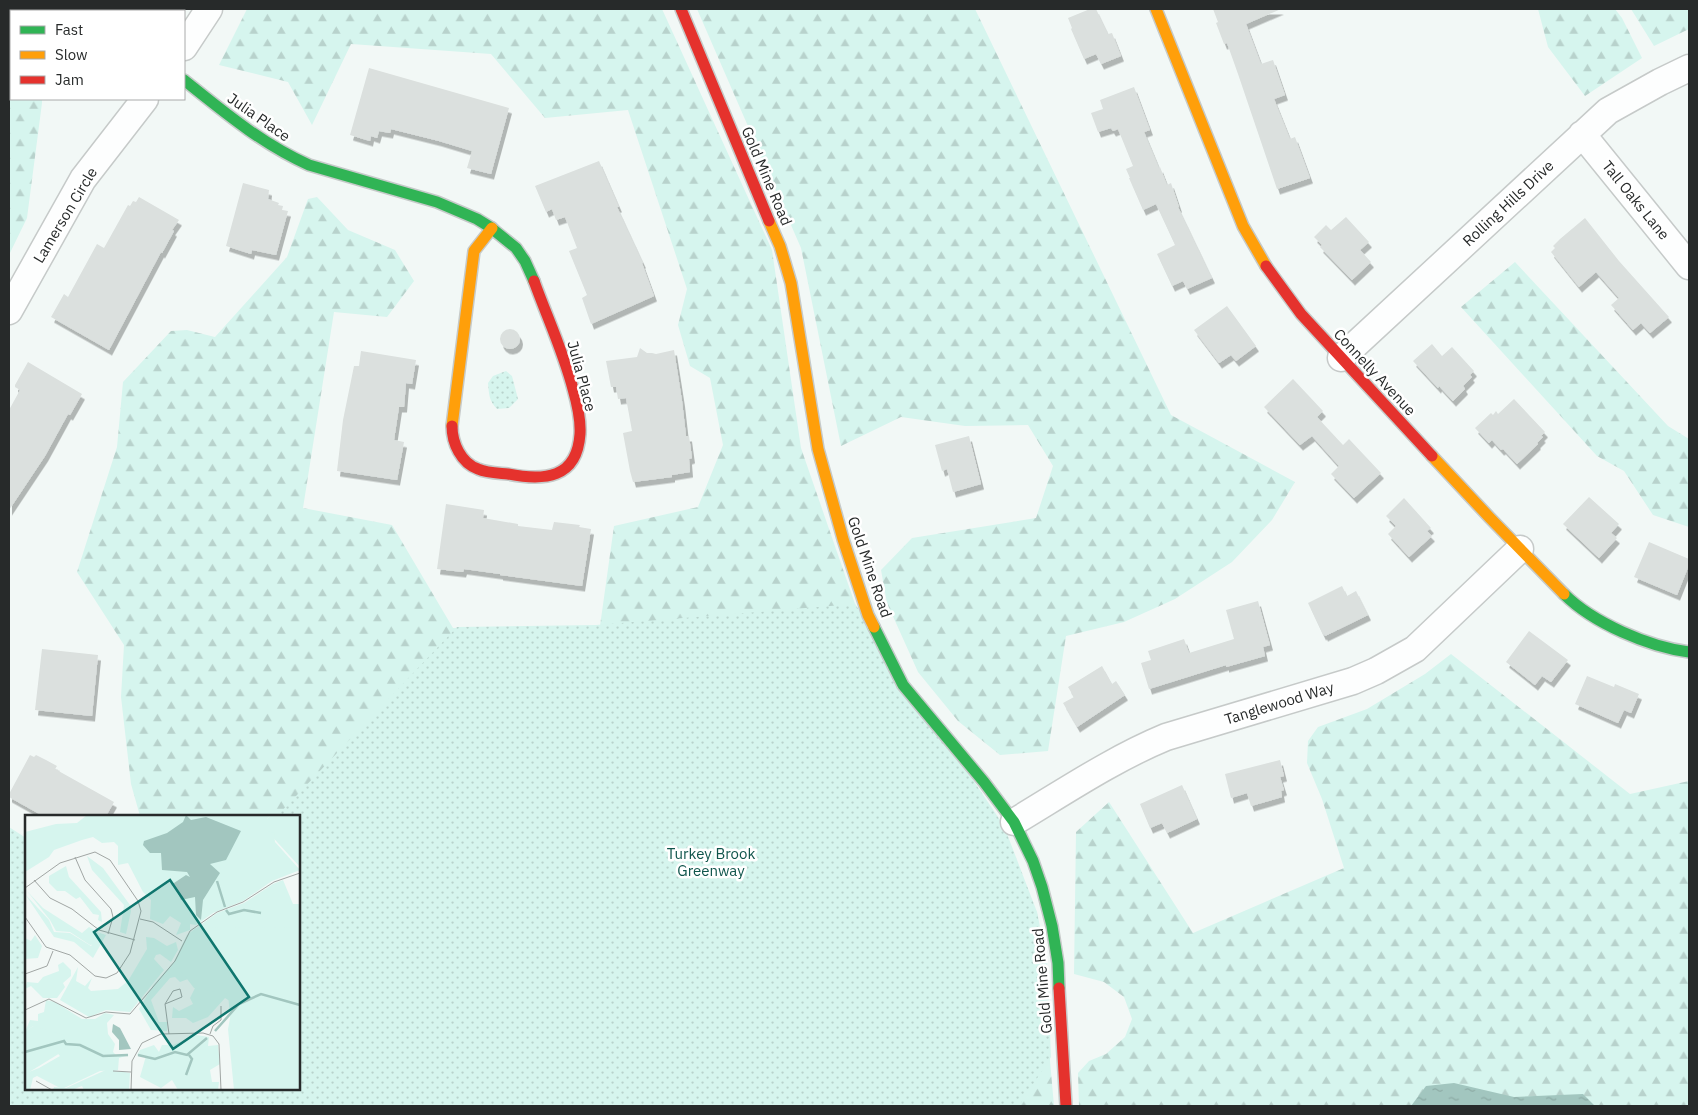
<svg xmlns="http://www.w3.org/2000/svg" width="1698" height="1115" font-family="'IBM Plex Sans',sans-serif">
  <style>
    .forest { fill: url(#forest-firs) }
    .park { fill: url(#park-dots) }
    .water { fill: url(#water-ripples) }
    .building { fill: #dbe0de; filter: url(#shadow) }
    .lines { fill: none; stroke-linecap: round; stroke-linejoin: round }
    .street-casing { stroke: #c6cac9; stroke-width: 29 }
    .fast-casing { stroke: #c6cac9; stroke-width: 14 }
    .slow-casing { stroke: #c6cac9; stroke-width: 14 }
    .jam-casing { stroke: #c6cac9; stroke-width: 14 }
    .street { stroke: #fdfefe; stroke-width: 26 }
    .fast { stroke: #30b455; stroke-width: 11 }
    .slow { stroke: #ff9f0a; stroke-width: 11 }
    .jam { stroke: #e5322d; stroke-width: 11 }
    .labels { text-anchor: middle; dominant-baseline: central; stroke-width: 5; stroke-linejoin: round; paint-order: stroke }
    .street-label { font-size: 15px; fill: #272a2a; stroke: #fff }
    .park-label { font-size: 15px; fill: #10554c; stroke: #fff }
    .inset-river { fill: none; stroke: #a2c6bf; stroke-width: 2.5 }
    .inset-road { fill: none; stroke: #a1a6a4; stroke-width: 1 }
    .view { fill: #0f766e; fill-opacity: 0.15; stroke: #0f766e; stroke-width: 2.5 }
    .inset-edge { fill: none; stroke: #272a2a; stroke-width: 2.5 }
  </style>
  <defs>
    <pattern id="forest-firs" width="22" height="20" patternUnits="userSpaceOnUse" patternTransform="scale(1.25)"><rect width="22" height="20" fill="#d6f5ee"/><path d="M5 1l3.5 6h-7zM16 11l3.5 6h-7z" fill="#b8d2cc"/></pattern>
    <pattern id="park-dots" width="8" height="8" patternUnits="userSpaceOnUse" patternTransform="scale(1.25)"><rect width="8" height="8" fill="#d6f5ee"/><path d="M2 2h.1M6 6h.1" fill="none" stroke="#b8d2cc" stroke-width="1.8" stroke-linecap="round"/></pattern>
    <pattern id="water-ripples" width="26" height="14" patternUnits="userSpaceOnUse" patternTransform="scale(1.25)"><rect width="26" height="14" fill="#a2c6bf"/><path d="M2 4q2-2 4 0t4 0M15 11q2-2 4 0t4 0" fill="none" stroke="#8caaa4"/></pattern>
    <filter id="shadow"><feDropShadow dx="3" dy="5.5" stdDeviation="0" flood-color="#0004"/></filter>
  </defs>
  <rect width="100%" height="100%" fill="#f2f8f6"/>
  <path class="forest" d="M9,9H47L45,11H11V99H42V103L27,218L9,255Z
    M247,9H662L772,250L801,448L855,604L1037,912L1054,1106H9V870L26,1089H299V816H140L131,784L121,697L124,645L77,572L117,447L123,382L171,331L187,330L215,337L287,257L308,199L317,197L348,230L395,250L414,281L387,317L334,312L303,508L392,525L453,628L600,626L614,526L698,507L723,445L710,378L690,366L678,325L687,289L628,110L545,118L491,54L351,44L312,125L288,82L219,65Z
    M697,9H975L1171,415L1295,482L1272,520L1232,562L1175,599L1124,622L1066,636L1048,751L1000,755L958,721L918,672L887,603L881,570L912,538L1036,518L1053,466L1028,425L965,426L901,417L841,446L801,248Z
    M1538,9H1615L1622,18L1642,58L1585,96L1548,47Z
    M1631,9H1689V29L1654,46Z
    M1515,262L1668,426L1689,439V527L1653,515L1624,471L1597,456L1461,307Z
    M1451,654L1630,794L1689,781V1106H1079L1078,1073L1089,1061L1106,1054L1125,1037L1132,1019L1124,997L1104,982L1074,974L1076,832L1109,802L1193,933L1344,868L1322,799L1307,763L1308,741L1318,727L1367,709L1425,674Z"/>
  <path class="park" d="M506,371L512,376L518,399L509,408L497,409C489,401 489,394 488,383L493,376Z
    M855,604L1004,826L1037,912L1047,961L1051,1057L1019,1106H9V827L26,838V1089H299V816H277L457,627L596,625Z"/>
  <path class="water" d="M1454,1083L1514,1097L1583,1094L1595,1106H1411L1426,1086Z"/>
  <path class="building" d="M1090,9H1096L1108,34L1112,33L1121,56L1101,64L1096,54L1084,59L1071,29L1072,28L1068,18Z
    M1213,9H1281L1246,24L1261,64L1273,60L1285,95L1274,99L1290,139L1295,137L1310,178L1277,189L1238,74L1227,43L1224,44L1216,23L1218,22Z
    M369,68L509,108L491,174L467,168L472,151L439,141L391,129L390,133L379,131L377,138L371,136L370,141L350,135Z
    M1134,87L1150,130L1144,132L1159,168L1160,167L1167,185L1171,183L1179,207H1178L1212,278L1187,289L1183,281L1172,286L1157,254L1175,245L1156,204L1143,210L1129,178H1130L1126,169L1133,166L1118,129L1113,131L1111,128L1098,132L1091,113L1103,109L1100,100Z
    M599,161L619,207H617L643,263H642L654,296L591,324L582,298L587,295L569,251L577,248L565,217L556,220L552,209L546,212L535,186Z
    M243,183L269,190L268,199L279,203L278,205L283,206L282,210L288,211L276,255L252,250L251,254L226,246Z
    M139,197L179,220L172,230L174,231L162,253L161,252L109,350L51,317L64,294L68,297L97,244L104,248L128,205L130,206L133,201L136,202Z
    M1346,217L1369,242L1360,250L1371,262L1352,280L1320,247L1322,245L1314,237L1326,225L1331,230Z
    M1585,218L1619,261L1669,317L1650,333L1641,323L1633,330L1611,305L1619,298L1596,272L1579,287L1551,252L1555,248L1553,246L1560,239Z
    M1227,306L1256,346L1236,361L1231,355L1219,363L1194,330Z
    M500 339a10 10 0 1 1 20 0a10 10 0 1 1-20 0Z
    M1432,344L1442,356L1452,347L1474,371L1470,375L1472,377L1463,386L1465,389L1453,401L1439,386L1438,388L1413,361Z
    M640,348L647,353H652L656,354L674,350L682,401L686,436H689L692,458L689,459L690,472L672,475V477L633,482L630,471L623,433L632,431L626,398L618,399L616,387H611L606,361L637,357Z
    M361,351L416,360L412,384L406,383L404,407H399L394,440L404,442L397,480L337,471L343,420L354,366H359Z
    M28,362L82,394L70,415L68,414L45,456L9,510V410L20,390L15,387V385Z
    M1293,379L1323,411L1317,417L1343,445L1349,439L1381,473L1354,498L1331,474L1339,466L1312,436L1300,445L1264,407Z
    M1514,399L1545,432L1541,436L1543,437L1537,443L1538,444L1517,464L1503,449L1501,450L1492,440L1489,443L1475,428L1491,413L1493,415L1496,411L1498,414Z
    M969,436L981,484L953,492L947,469L942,471L935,445Z
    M1589,497L1619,524L1611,533L1617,538L1599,558L1563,524Z
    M1404,498L1431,528L1427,531L1432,536L1409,557L1388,534L1396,526L1386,516Z
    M446,504L484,510L483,518L518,524V526L552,530L554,522L580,525L579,527L591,529L582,586L500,575V574L464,569L463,572L437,569Z
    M1649,542L1689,559V565L1677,595L1634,577Z
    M1342,586L1347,596L1356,591L1368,615L1325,636L1324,634L1323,635L1308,603Z
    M1258,601L1270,645L1263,647L1265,656L1226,667V665L1149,689L1141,663L1151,660L1148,651L1184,639L1189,653L1234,639L1226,610Z
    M1529,631L1568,660L1551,682L1542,676L1535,685L1506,662Z
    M42,649L98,655L92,716L35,710Z
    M1102,666L1112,684L1116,681L1125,695L1077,727L1063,703L1074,697L1068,687Z
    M1587,676L1614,687L1615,684L1639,694L1631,713L1624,710L1618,723L1575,704Z
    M30,755L34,757L36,755L46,760L57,766L55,769L114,802L106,816H43L9,797V794Z
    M1280,760L1284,776L1280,777L1284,790L1281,791L1282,797L1251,806L1247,793L1231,798L1225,774Z
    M1182,785L1197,819L1167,833L1162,823L1150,828L1140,804Z"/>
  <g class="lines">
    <g class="street-casing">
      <path id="street" d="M184,47L209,9
        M1582,134L1689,266
        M9,311L83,179L145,99
        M1341,358L1608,111L1660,82L1689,68
        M1014,822C1064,792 1113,759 1166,737L1353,681L1376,671L1415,649L1520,549"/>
    </g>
    <g class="fast-casing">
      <path id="fast" d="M184,80C224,112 262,144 309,165L437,202L477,219L490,227L516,248L525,261L534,281
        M1564,594C1593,623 1649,647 1689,652
        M874,627L903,685L984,782L1014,822L1033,861L1042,887L1052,926L1058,963L1059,988"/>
    </g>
    <g class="slow-casing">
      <path id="slow" d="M1156,9L1243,226L1266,266
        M769,221L780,246L791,283L818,449L843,539L868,615L874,627
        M452,426L474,251L492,228
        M1432,456L1490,518L1564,594"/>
    </g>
    <g class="jam-casing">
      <path id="jam" d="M681,9L769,221
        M1266,266L1301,314L1432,456
        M452,426C452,443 461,463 478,469C487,473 498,473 508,474C544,481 577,479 580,434C581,418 577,403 573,389C563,351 547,317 534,281
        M1059,988L1066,1106"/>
    </g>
    <use href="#street" class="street"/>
    <use href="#fast" class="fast"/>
    <use href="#slow" class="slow"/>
    <use href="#jam" class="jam"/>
  </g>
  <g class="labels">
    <g class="street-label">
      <text transform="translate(259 117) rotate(35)">Julia Place</text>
      <text transform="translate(767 176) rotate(67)">Gold Mine Road</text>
      <text transform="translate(1636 200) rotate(51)">Tall Oaks Lane</text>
      <text transform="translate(1508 203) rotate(-43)">Rolling Hills Drive</text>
      <text transform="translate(65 215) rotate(-59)">Lamerson Circle</text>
      <text transform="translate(1375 372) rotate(47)">Connelly Avenue</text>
      <text transform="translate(582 376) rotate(75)">Julia Place</text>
      <text transform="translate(870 567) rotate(71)">Gold Mine Road</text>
      <text transform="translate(1279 703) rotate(-17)">Tanglewood Way</text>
      <text transform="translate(1042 981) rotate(-95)">Gold Mine Road</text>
    </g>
    <g class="park-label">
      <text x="711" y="853">Turkey Brook<tspan x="711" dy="17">Greenway</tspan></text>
    </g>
  </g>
  <g transform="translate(25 815)">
    <rect width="275" height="275" fill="#f2f8f6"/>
    <path d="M246,0H275V52L242,16V4ZM83,254L105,258L104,275H59L57,271L47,275H28L29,272L41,273Z" fill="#d6f5ee"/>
    <path d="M62,0H246L242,4V16L249,18L250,27L275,55L247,66L218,86L188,98L171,110L165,109V115L151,120L156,108L145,101L138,109L125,104L126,85L118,77L103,48L93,50V31L89,27L77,28L68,22L57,25L29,35L24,42L0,57V17L31,9L52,8ZM62,41L78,53L105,90L106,96L101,119L95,117L99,90L67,55ZM41,51L44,62L76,97L77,107L73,105L74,100L68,99L55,82L51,84L40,76H32L24,68V61ZM258,65L268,89H275V275H209L203,214L208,188L200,183L183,202L168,208L161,203H147L148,192L154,196L168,189L165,183L170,173L163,164L155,167L150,162L145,163L126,185L134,207H142V216L126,215L114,194L129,169L149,147L162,120L192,98L219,88L248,69ZM2,76L18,93L57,118L64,112L74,118L70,129L65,130L45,117L31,116L25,105ZM0,79L24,105L29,117L45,118L66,131L75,118L81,120L68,143L49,127L29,122ZM10,120L17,131L13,143L0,144V123L6,126ZM121,122L129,123L142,131L151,127L153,135L146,147L135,139L131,140L129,144L139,155L105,197L81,195L64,202L35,185L53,152L51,166L60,171L67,163L63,173L66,176L93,174L103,166L122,134ZM38,147L46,155V161L38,168L40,172L32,183H18L6,171L0,174L2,167L13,168L18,162L34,156L33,150ZM21,185L30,187L57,204H70L80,198L89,200L82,208L83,219L90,229L88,237L91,240H104L94,243L93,255L75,256L37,274L12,261L8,263L5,275H0V256L1,258L14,253L35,241L8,211L0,217L5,205L13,206V199L19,197ZM171,220L184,222L183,231L193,230L195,249L185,255L187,267H194L193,275H153L147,265L136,273L115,262L121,241L112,240L115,235L129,230L134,237L137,230H148Z" fill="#d6f5ee"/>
    <path d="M8,211L39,220L40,235L1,259L0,217Z" fill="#d6f5ee"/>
    <path d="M275,112V275H212L203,179L169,173L149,147L162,120L171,113Z" fill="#d6f5ee"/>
    <path d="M161,0L166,5L181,2L216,16L201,45L185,49L195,58L178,85L176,105L171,100L170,82L156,85L150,71L146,70L161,60L165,62L162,57L137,55L136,38H125L118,30L119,26L142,18L158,7ZM88,209L95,213L106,234L94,235V225L87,217Z" fill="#a2c6bf"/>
    <path class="inset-river" d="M192,66L200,92M201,95L204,99L219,95L236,98M190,216L214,189L236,179L275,190M0,237L39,226L41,229L55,230L78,241L103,240M113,240L130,244L150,237L162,240L182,223M161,260L167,244L164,240"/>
    <path class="inset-road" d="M50,42L60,65L86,94L88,102L83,119M9,65L25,83L47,94L74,115L110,125M0,73L35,48L70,37L85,45L113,86L116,96L105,138L92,158L81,163L70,161L45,140L21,132L0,102M115,104L128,107L157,126M0,159L22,151L28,136M140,189L148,176L155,174L157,182L140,189L144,219M0,195L24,184L61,203L81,197L105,199L150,146L165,116L192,97L218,87L249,67L275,58M185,219L188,211L196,205V191M88,256L106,257M11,266L27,275M106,275L107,246L117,228L136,219L178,218L188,221L194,229L196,275"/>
    <path class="view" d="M145,65L224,182L148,234L69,117Z"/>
    <rect width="275" height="275" class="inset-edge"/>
  </g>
  <rect width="1698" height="1115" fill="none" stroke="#272a2a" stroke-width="20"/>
  <rect x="10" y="10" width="175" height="90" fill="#ffffff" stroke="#a9aaaa"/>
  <rect x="20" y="26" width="25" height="8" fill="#30b455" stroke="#a9aaaa"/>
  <text x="55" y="35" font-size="15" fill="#272a2a">Fast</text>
  <rect x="20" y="51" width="25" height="8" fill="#ff9f0a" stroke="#a9aaaa"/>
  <text x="55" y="60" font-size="15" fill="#272a2a">Slow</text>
  <rect x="20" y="76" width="25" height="8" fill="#e5322d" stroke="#a9aaaa"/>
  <text x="55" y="85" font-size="15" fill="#272a2a">Jam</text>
</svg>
